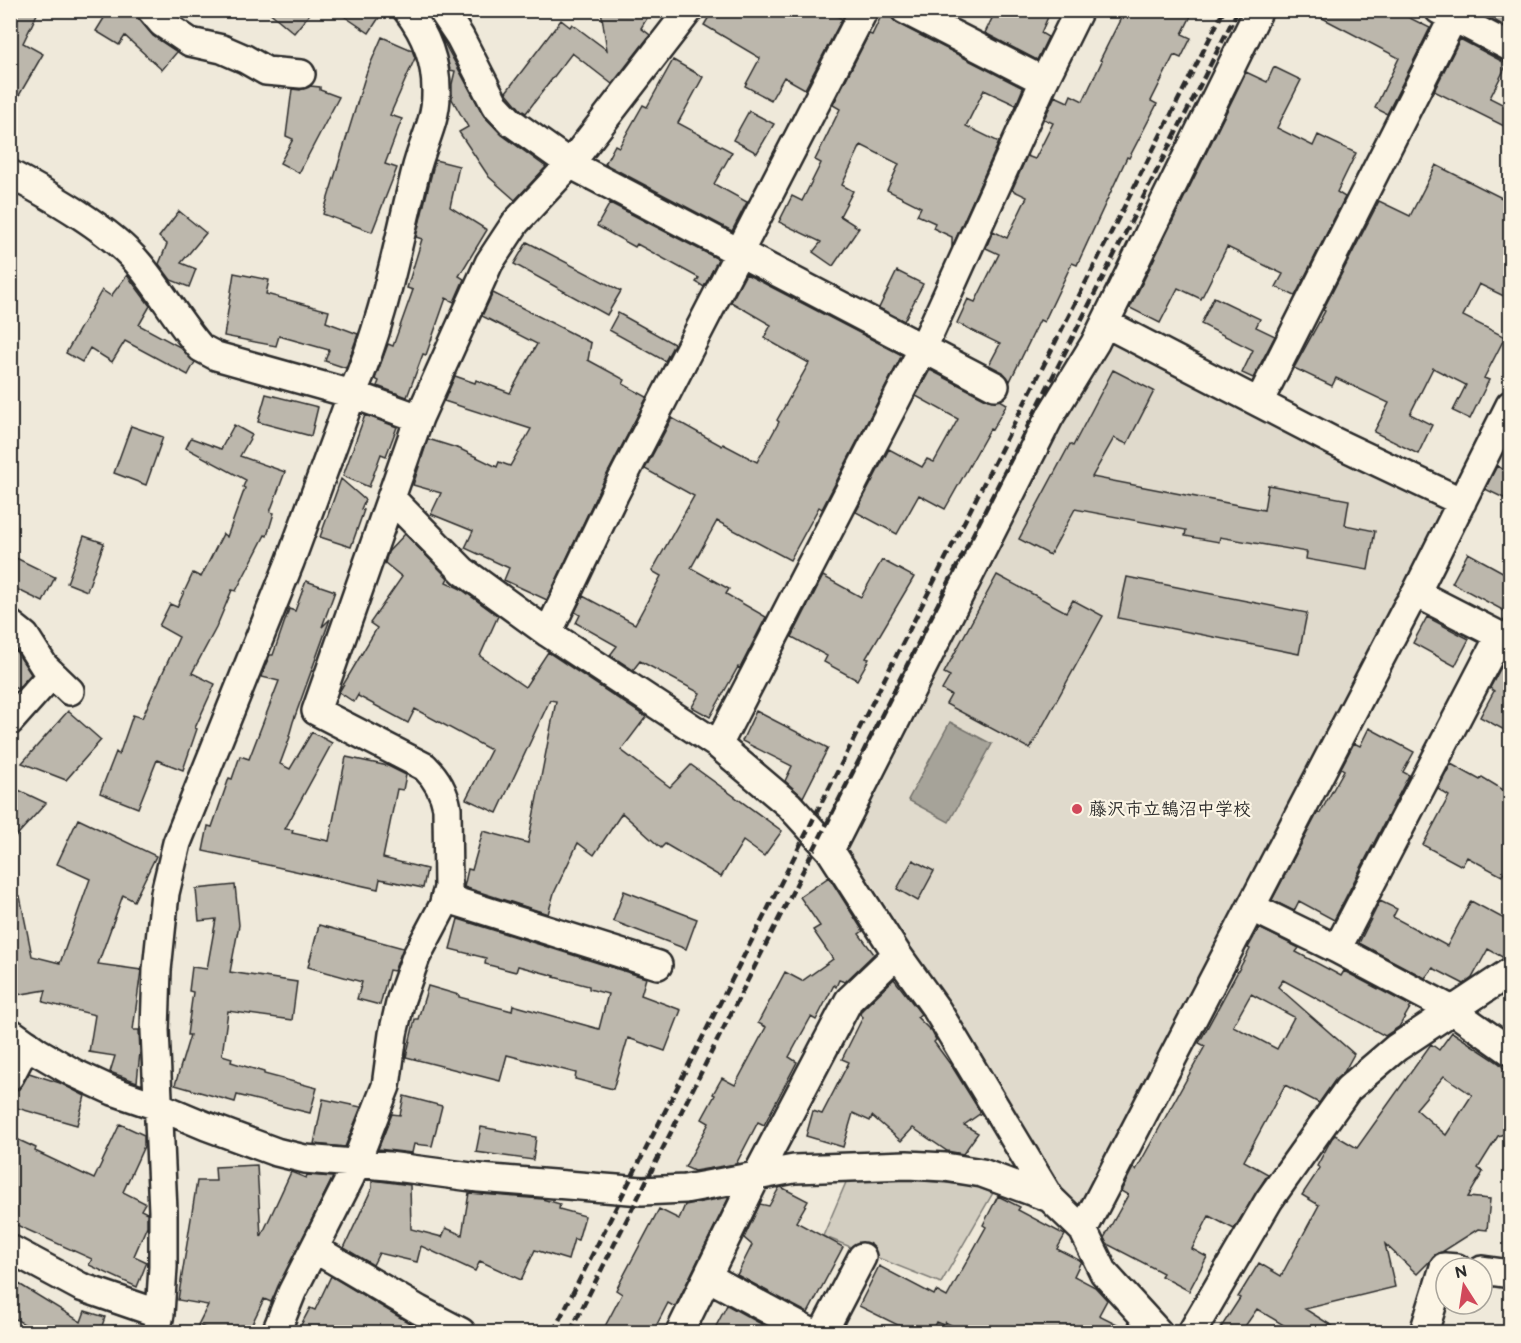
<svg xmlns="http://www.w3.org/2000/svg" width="1521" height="1343" font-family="'Balsamiq Sans','Klee One',sans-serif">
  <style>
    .built { fill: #e0dacc }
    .green { fill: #d2cdc0; stroke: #7e7c76; stroke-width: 1.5 }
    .water { fill: #a6a399; stroke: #75736d; stroke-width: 1.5 }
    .building { fill: #bcb7ac; stroke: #2b2b2b; stroke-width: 1.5; fill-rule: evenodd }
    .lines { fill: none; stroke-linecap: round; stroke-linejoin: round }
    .minor-casing { stroke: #2b2b2b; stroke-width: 32 }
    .minor { stroke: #fcf5e5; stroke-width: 27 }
    .rail { stroke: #2b2b2b; stroke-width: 4.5; stroke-dasharray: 9 4.5; stroke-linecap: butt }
    .poi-dot { fill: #d1495b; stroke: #fcf5e5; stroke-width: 2 }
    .labels { text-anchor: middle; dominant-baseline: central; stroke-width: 4.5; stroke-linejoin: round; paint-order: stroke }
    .poi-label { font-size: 18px; font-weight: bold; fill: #2b2b2b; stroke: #fcf5e5; text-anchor: start }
  </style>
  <rect width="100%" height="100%" fill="#efe9da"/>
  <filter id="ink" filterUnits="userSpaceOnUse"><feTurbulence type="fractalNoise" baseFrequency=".0167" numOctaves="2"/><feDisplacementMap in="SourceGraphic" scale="12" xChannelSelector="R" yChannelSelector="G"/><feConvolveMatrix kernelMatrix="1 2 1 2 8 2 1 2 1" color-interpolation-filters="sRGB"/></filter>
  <g filter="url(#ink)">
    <path class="built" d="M1118,339L1443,499L1446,512L1084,1205L1060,1202L961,1037L910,944L874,887L843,846L1102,341Z"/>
    <path class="green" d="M907,1179L974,1186L993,1193L941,1283L823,1236L847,1180Z"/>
    <path class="water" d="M950,722L992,744L949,822L908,800Z"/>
    <path class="building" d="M10,10H39L23,43L43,54L10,111Z
      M109,10H127L137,16L153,36L177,52L162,70L125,36L119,45L96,31Z
      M267,10H313L294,33Z
      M335,10H384L369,33Z
      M601,10H652L641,28L650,35L612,84L572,53L526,113L521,110L506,92L561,20L570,27L572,24L607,50Z
      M713,10H827L842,19L805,89L784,77L771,100L745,86L760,58L704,25Z
      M884,10H889L892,18L898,24L1023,88L1016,105L984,90L966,126L999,142L952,247V237L933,228L935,223L917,215L921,207L887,190L899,164L861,145L842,185L853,191L840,216L859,228L833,266L813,252L821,242L779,222L792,196L802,201L821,163L815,160L840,109L833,105L869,34L872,35Z
      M996,10H1051L1041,33L1048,37L1037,60L985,33Z
      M1125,10H1194L1182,34L1191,38L1181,58L1174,55L1151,101L1157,104L1129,158L1127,157L1077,265L1072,263L1044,322L1040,320L1010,381L1003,372L989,365L1000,344L957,323L968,299L975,302L999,254L986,248L993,231L1007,238L1027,197L1012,190L1027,156L1035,159L1053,123L1044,119L1055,96L1068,102L1071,95L1083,101L1102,61L1100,60Z
      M1307,10H1394L1430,28L1387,114L1375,108L1399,58Z
      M1476,10H1510V22L1508,28Z
      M382,37L412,50L415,58L390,115L402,119L385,164L397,168L372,232L323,214L366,74Z
      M441,37L484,116L502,135L546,167L515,200L489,177L459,132L468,127L452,99V84L455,71L450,70Z
      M1460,39L1507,64L1490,98L1510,108V129L1434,91Z
      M673,60L703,77L678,123L732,152L714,184L747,202L732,231L605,164L615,145L619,147L643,105L647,107Z
      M1274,67L1301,80L1277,128L1313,146L1318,135L1356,153L1337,192L1345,197L1295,296L1276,287L1283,274L1227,247L1201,299L1178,288L1160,323L1130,308L1246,72L1267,82Z
      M310,86L320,87V90L339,97L299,173L280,163L293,139L286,136L292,89L300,90Z
      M749,111L774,124L757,153L733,140Z
      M435,160L459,166L450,207L487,230L459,276L464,279L454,302L446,298L426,355L423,354L407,397L377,386L379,381L375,379L388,344L393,346L413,290L407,288L422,239L416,237Z
      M1436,165L1510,202V299L1479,284L1463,316L1505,337L1484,378L1489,380L1470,419L1453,411L1466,385L1433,368L1410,414L1432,425L1418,454L1374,432L1389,403L1336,378L1332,386L1294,368L1325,311L1323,310L1379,201L1410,216Z
      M610,203L718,259L704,287L696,282L699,278L637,244L635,247L597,226Z
      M179,211L206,233L181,263L196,269L189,287L171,280L159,264L167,244L159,237Z
      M527,242L621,291L607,315L514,264Z
      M897,271L923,284L904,321L879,308Z
      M234,273L269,280L266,294L329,311L326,322L358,334L346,368L325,361L329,350L279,336L276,346L224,336Z
      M746,274L902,355L822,509L819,507L790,560L717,521L691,568L729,589L726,594L766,617L740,668L738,667L710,717L692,707L700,693L640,661L633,670L610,655L617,646L576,623L580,615L575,612L583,596L635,624L661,576L652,571L694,496L645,469L672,418L722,446L723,444L757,462L779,422L777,420L809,363L764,338L771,325L731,302Z
      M127,275L150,306L139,325L180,347L195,362L188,375L125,341L112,362L90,348L82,362L66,353L102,290L111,296Z
      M493,293L591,343L588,360L625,380L623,384L647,397L600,488L547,600L504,580L509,568L465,548L473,531L431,514L441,493L413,485L428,439L460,449L497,467L499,462L510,466L531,429L444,401L455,376L475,383L476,380L510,393L537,344L482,316Z
      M1214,297L1260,319L1256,327L1275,336L1253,378L1242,373L1253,350L1201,324Z
      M618,313L674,344L665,361L609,330Z
      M930,370L988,400H1000L1007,404L992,430L990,429L945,509L919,495L897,534L856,512L889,449L922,467L927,459L934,462L958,419L916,396Z
      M1113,370L1154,391L1127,444L1114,438L1092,477L1264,510L1268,485L1349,500L1345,525L1375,531L1368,570L1306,559L1307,552L1220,537L1219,542L1185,536L1186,530L1075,509L1050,555L1019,539L1070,444L1073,446Z
      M266,394L318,407L311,436L258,422Z
      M365,415L397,427L386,456L381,454L369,487L343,476Z
      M234,425L252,435L240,456L285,472L270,512L274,513L267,536L265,535L236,591L232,590L216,628L192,673L215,684L195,728L197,729L183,770L157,760L138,808L100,793L116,752L119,755L133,715L142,718L179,637L159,626L170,604L177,607L193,573L201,577L223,534L227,537L245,488L243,487L246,480L186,448L191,438L221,449Z
      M131,426L163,437L146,485L114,473Z
      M1497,466L1510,473V501L1485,489Z
      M341,479L365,500L361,509L364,510L351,547L320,537Z
      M405,534L448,578L446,582L461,589L498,616L480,656L525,687L548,652L646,717L621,750L670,787L691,765L782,831L764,856L743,841L721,877L665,844L661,848L622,813L594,855L578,843L554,893L548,914L464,887L468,869L472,870L483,831L528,843L556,701L550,700L497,813L466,799L491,750L415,709L408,723L358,696V695L354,702L339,692L377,628L370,623L402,577L385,563L388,552Z
      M84,536L104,543L87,591L67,583Z
      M1468,553L1510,576V614L1452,583Z
      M10,555L55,577L43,602L10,586Z
      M882,560L914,577L866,658L869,659L857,680L824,662L827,656L792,637L823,576L861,597Z
      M997,575L1066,612L1073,600L1103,616L1030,749L946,704L951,695L942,690L950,676L944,673Z
      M1127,577L1307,613L1299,654L1118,618Z
      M306,581L335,591L322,627L330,619L293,722L289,736L290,737L280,764L290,769L312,732L332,743L285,829L293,830L292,833L329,841L346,757L388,766L406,775L403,790L397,789L383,858L427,869L423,888L380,879L378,889L203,851L208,826L212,827L229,778L232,779L240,756L249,759L279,681L262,677L265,666L270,655H273L289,609L295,611Z
      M1427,617L1469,639L1455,666L1413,643Z
      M10,647L16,651L31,674L17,689L10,684Z
      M1507,656L1510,657V733L1480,717L1494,691L1490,688Z
      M68,711L101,740L66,780L22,763Z
      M756,711L828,748L803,797L785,781L792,766L742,741Z
      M1369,728L1414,752L1403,772L1409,775L1334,920L1299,901L1294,911L1272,900L1318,812L1320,813L1344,770L1341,768L1354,743L1360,746Z
      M1451,764L1480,780L1482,777L1510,794V861L1502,876L1467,857L1462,866L1423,845L1449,796L1438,789Z
      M10,786L46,803L10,843Z
      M78,819L156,856L134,901L123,895L98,964L141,970L133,1030H139L140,1052L137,1082L110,1072L115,1056L89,1052L95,1015L43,1002L46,990L10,996V897L20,896L32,956L60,963L90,879L57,864Z
      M913,860L934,871L918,901L897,889Z
      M829,877L863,931L859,934L874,954L845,982L839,980L836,987L834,985L816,1020L811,1017L789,1057L797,1062L764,1125L758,1122L736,1164L694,1171L685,1167L709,1123L702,1119L715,1095L713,1094L722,1078L735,1085L766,1027L758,1023L785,972L802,981L833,959L813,930L820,926L800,897Z
      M235,885L239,925L230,972L297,982L292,1020L228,1011L222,1055L232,1058L231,1062L264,1072V1074L317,1088L310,1113L237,1095L235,1102L175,1085L190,1035H187L193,992L189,991L192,967L207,969L216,919L199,921L196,889Z
      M624,891L697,919L686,949L613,921Z
      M1380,901L1397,909L1393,917L1447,946L1471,901L1510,922V957L1504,958L1488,949L1472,978L1464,984L1433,968L1425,978L1359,943Z
      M458,919L646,978L641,995L681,1010L665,1051L628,1038L613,1089L575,1079L576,1073L507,1055L500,1081L406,1057L415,1019H418L428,986L459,995V997L512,1011L513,1005L599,1029L608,994L589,989V986L554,977L555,976L518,966L516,972L485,964L486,958L450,949Z
      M319,925L403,948L394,971L389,970L380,1005L357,999L362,982L308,967Z
      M1259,928L1299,948L1296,952L1341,976L1344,971L1411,1006L1399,1027L1385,1036L1283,980L1278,987L1354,1054L1344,1072L1335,1080L1319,1103L1285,1085L1244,1161L1268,1174L1234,1229L1209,1216L1192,1249L1207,1257L1189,1291L1161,1276L1163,1273L1107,1244L1104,1238L1128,1195L1121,1191L1133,1168L1136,1170L1205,1046L1199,1043L1250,949L1248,948ZM1251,994L1294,1017L1277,1049L1233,1026Z
      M894,979L921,1014L917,1017L932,1032L936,1040L934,1042L953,1068L981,1113L964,1125L978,1133L963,1154L947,1151L913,1128L901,1141L872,1116L870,1121L853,1113L843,1147L806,1136L813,1111L822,1114L849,1062L842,1059L863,1017L860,1014L862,1010Z
      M1452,1032L1499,1063L1510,1075V1132L1498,1136L1478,1168L1483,1172L1468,1197L1490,1199L1487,1230L1478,1229L1442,1252L1438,1253L1417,1274L1385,1244L1395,1287L1305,1309L1342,1332H1295L1257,1309L1241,1332H1218L1240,1298L1238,1297L1259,1263L1281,1276L1319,1205L1302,1195L1320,1168L1317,1166L1332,1138L1335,1135L1357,1148L1431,1044L1439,1050ZM1444,1076L1472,1095L1446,1135L1416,1109Z
      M29,1073L60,1083L85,1096L77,1125L10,1106V1092L19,1089Z
      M404,1096L442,1106L432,1146L414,1144L412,1153L378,1149L392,1114L400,1115Z
      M323,1099L361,1107L345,1147L314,1144Z
      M120,1124L144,1135V1146L123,1192L145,1203L141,1210L147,1213V1226L134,1256L147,1262L137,1287L89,1265L92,1259L10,1222V1136L36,1148L35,1151L94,1179Z
      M481,1127L536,1137L533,1160L476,1152Z
      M257,1165L261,1237L291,1172L306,1178L307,1175L333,1177L271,1302L264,1299L248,1332H214L198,1325L208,1305L178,1300L197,1181H216L215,1167Z
      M372,1180L410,1185L411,1229L442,1237L446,1228L462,1235L469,1193L542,1199L560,1204L559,1209L585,1216L578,1240L574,1239L568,1260L535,1250L521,1280L480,1261L475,1271L421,1246L417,1262L379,1253L373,1265L344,1248L372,1188Z
      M781,1187L808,1201L796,1222L843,1247L808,1313L737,1275L752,1245L744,1238L760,1204L769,1206L779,1188Z
      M998,1196L1020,1207L1018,1210L1065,1235L1057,1249L1081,1261L1074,1276L1095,1287L1107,1300L1099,1315L1133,1332H965L945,1322L943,1325L936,1322L931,1332H912L859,1306L879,1266L934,1295L936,1291L947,1297L986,1227L983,1225Z
      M729,1197L675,1307L668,1303L653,1332H602L622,1294L616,1290L659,1209L679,1219L685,1205Z
      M331,1276L411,1324L428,1332H311L300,1327L310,1308L315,1310Z
      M19,1284L81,1322L85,1311L105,1317L100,1332H38L10,1316V1298Z
      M727,1305L763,1325L759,1332H713Z"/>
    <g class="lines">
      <g class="minor-casing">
        <path id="minor" d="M151,10L162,23L190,42L222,49L245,59L266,71L301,74
          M442,10L460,37L495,105L511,122L570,164L995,386
          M905,10L1044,81
          M1439,10L1510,47
          M10,174C49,195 110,229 138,263C161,290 178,322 201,348L216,356L352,394L419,418
          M1105,323L1333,441L1462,502
          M1259,402L1453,18
          M392,499L463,571L548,633L718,745L789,805L830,850L897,954L937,1010L1050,1198L1083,1230L1104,1273L1158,1332
          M1416,593L1510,641
          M10,624L25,636L44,666L70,691
          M548,633L614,495L864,10
          M10,721L52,674
          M718,745L923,348L1044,81L1079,10
          M830,850L1049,418L1095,343L1259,10
          M445,898L658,965
          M1251,907L1337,949L1452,1010L1510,1051
          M1337,949L1500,635
          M10,1032L38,1052L74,1073L113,1091L163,1108L206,1126L276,1152L305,1159L388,1166L479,1178L642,1191L685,1189L794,1169L907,1165L945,1167L982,1173L1050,1198
          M10,1076L27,1044
          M1083,1230L1407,607L1416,593L1510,405
          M10,1249L81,1287L160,1314
          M315,1249L419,1310L461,1332
          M1482,1270L1510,1274
          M708,1277L810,1332
          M156,1332L160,1314L163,1267V1211L155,1030L157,970L165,893L177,843L290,562L352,394C384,322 397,246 416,170C422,145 436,121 436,95C437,63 427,36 407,10
          M276,1332L292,1292L350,1178L386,1086L393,1034L401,999L416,957L443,906L448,888L447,808C444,791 437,779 425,767L316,711L419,418L489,263L516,222L570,164L689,10
          M680,1332L757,1175L849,1000L897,954
          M823,1332L862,1257
          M1192,1332L1269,1200L1348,1089L1396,1048L1510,972
          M1424,1332L1444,1267L1457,1268"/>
      </g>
      <use href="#minor" class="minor"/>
      <path class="rail" d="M553,1332L1224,10
        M570,1332L1238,10"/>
    </g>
  </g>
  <circle class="poi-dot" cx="1077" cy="809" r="6"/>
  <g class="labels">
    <g class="poi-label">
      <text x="1089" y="809">藤沢市立鵠沼中学校</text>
    </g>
  </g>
  <rect width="1521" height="1343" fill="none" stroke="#fcf5e5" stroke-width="36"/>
  <rect x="18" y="18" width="1485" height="1307" fill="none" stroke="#2b2b2b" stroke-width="2" filter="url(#ink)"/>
  <g transform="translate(1464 1286) rotate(348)"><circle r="28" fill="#fcf5e5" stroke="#a8a49b" stroke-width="1.5"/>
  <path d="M0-4.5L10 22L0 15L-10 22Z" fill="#d1495b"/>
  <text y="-9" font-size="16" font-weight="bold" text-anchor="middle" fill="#2b2b2b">N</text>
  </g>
</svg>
